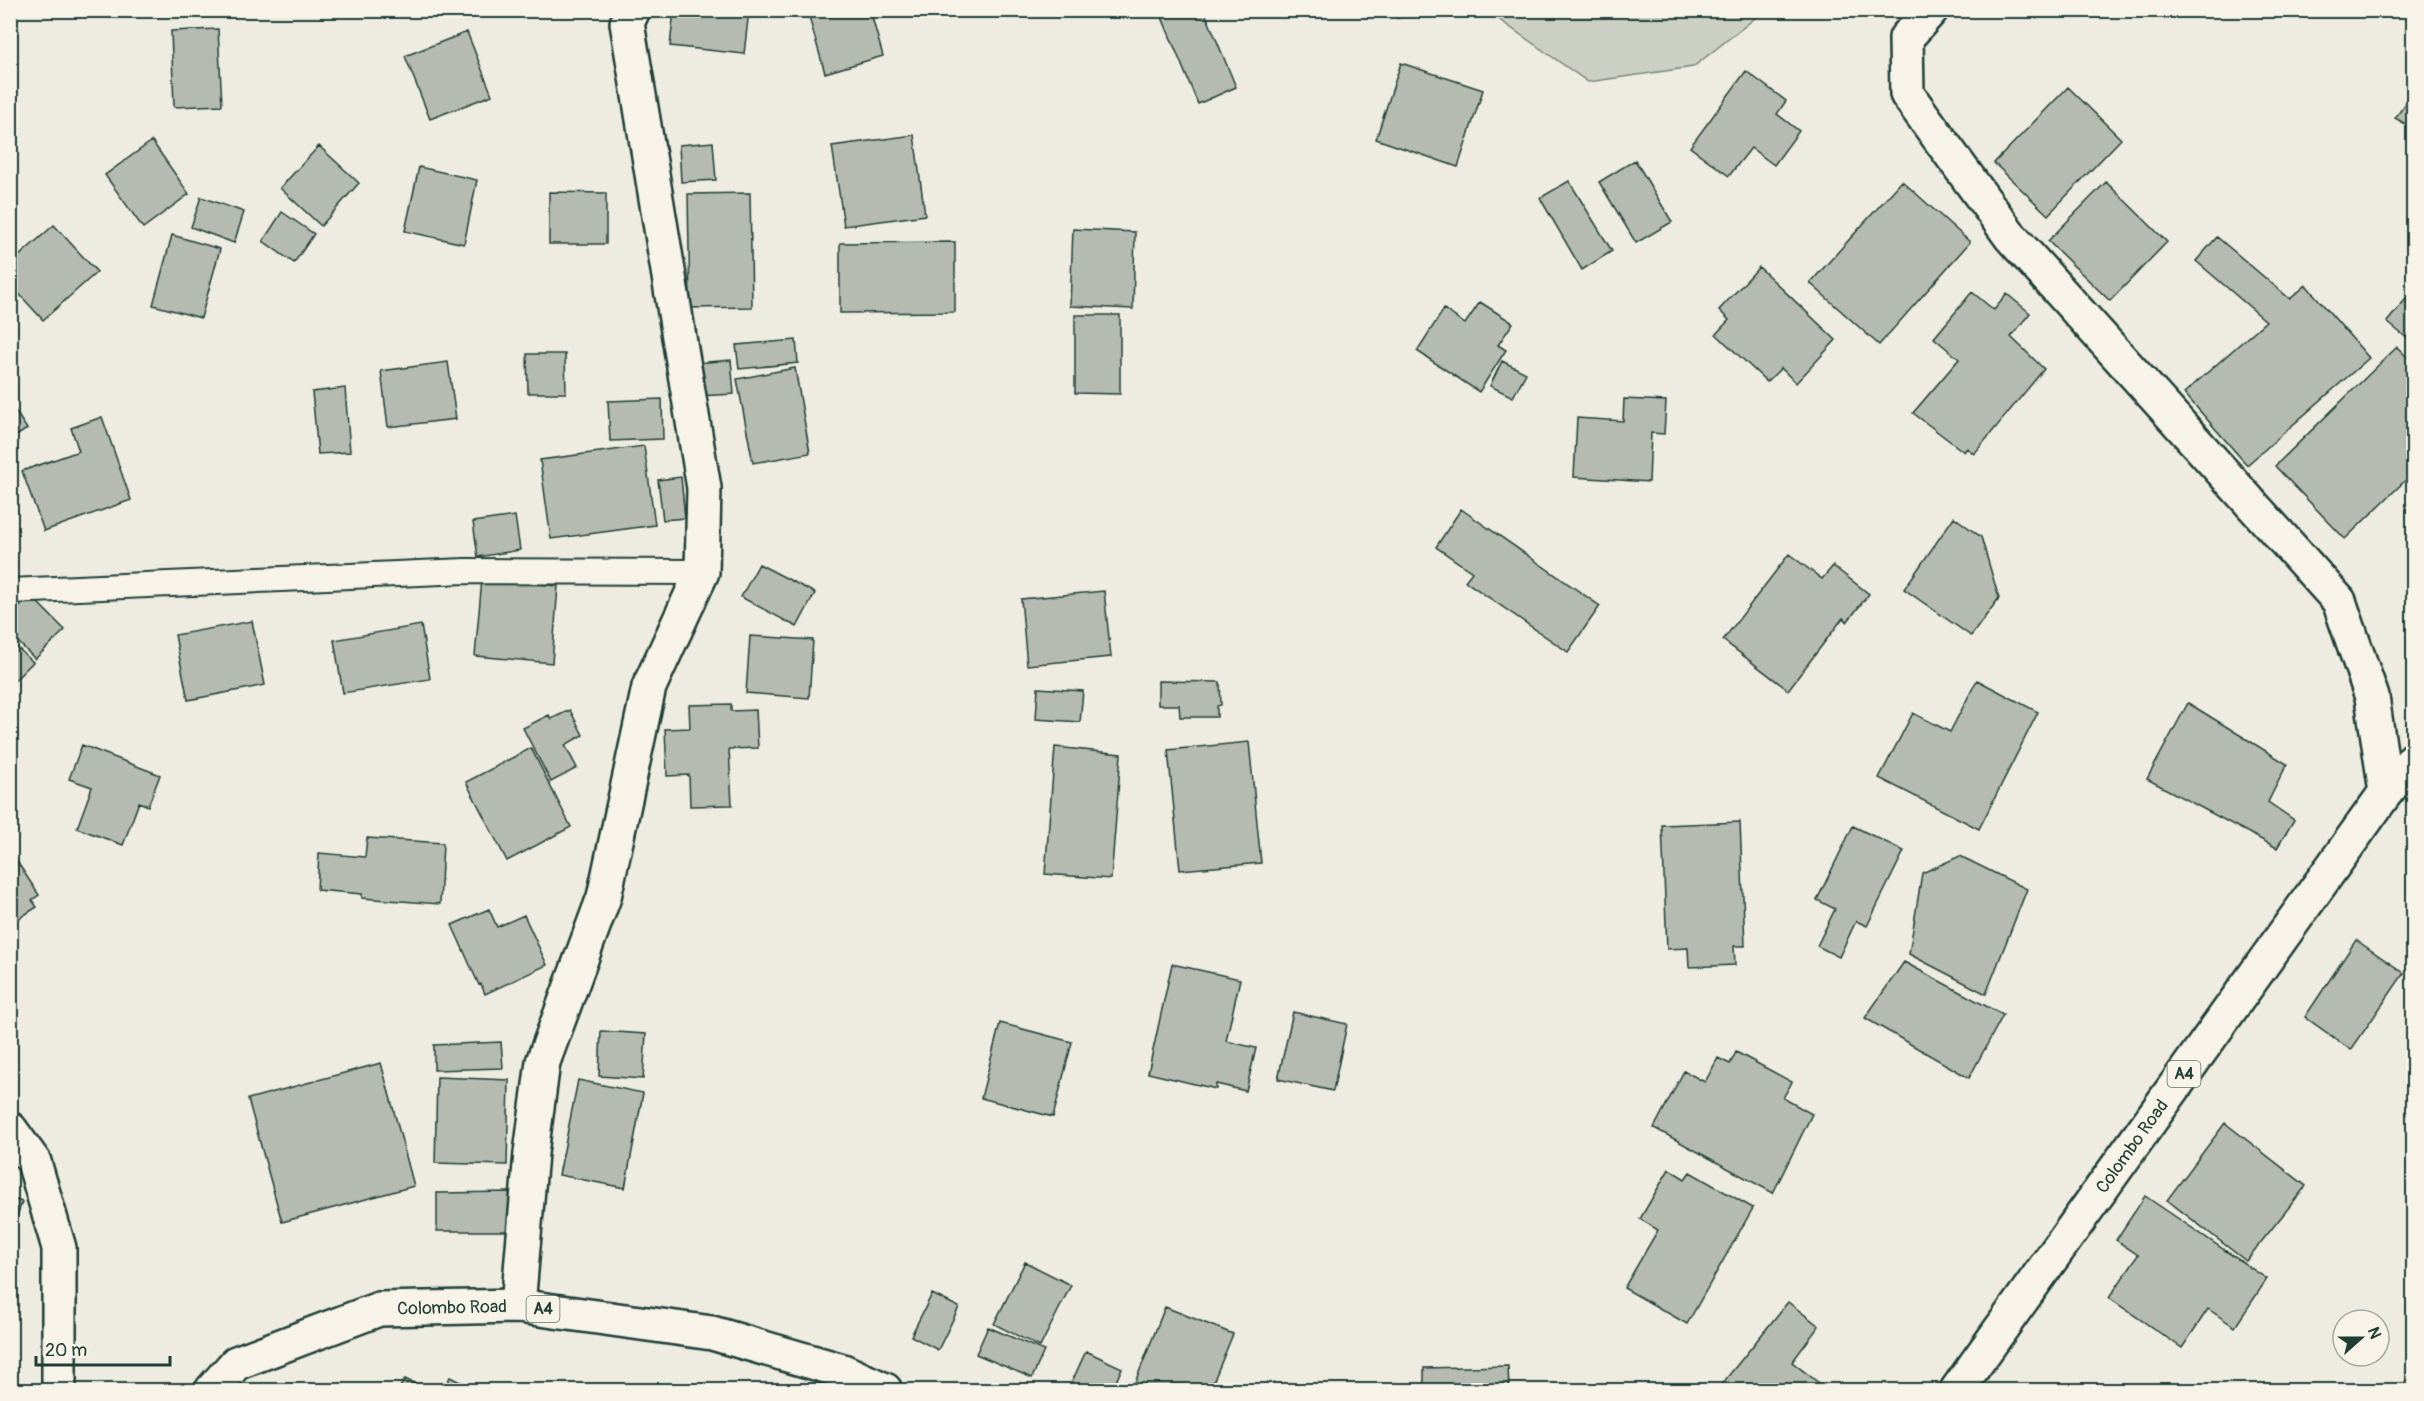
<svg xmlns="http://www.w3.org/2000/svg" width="2424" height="1401" font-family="Pangolin,sans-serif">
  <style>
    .green { fill: #cccfc4; stroke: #76867c; stroke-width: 1.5 }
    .building { fill: #b5bbb0; stroke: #1f3d34; stroke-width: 1.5 }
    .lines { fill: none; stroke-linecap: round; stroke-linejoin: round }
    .lane-casing { stroke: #1f3d34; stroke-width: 28 }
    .street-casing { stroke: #1f3d34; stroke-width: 38 }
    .highway-casing { stroke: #1f3d34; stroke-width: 38 }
    .lane { stroke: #f7f3e8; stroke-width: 24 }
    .street { stroke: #f7f3e8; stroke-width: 33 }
    .highway { stroke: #f7f3e8; stroke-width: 33 }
    .labels { text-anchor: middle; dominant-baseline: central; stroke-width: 6; stroke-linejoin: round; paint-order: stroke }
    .shield { fill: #f7f3e8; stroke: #60746a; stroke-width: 1.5 }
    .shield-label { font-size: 16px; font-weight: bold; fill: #1f3d34 }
    .street-label { font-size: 18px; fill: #1f3d34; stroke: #f7f3e8 }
  </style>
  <rect width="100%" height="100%" fill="#eeece1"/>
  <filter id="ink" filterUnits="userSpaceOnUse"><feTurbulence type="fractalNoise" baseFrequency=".0167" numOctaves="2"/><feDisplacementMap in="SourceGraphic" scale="12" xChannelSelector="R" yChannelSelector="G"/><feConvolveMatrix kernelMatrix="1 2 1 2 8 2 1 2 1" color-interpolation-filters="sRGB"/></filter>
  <g filter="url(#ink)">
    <path class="green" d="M1487,11H1764L1693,67L1588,82Z"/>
    <path class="building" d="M674,10H749L744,54L670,46Z
      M807,10H870L883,56L825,73Z
      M1159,10H1204L1236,87L1198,104Z
      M1396,10H1423V13L1397,18Z
      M218,29L222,105L174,107L171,31Z
      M467,32L492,95L430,119L405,56Z
      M1401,63L1483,90L1458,167L1376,139Z
      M1746,71L1786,101L1777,114L1799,131L1774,165L1751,148L1729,176L1690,147Z
      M2068,87L2121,139L2048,215L1994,163Z
      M2414,92V129L2395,118Z
      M914,135L925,215L844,226L832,146Z
      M152,141L189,194L143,228L105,175Z
      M713,142L716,180L681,182L679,145Z
      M319,146L359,183L321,226L280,188Z
      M1635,160L1672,222L1636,243L1599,182Z
      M419,167L477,180L464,244L405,231Z
      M1569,181L1612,251L1582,270L1540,198Z
      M1902,181L1970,242L1879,345L1810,283Z
      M2106,182L2167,242L2110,301L2048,241Z
      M549,192L606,193V244H549Z
      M750,193L752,307L690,308L688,194Z
      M201,197L244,212L234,243L191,227Z
      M282,212L314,234L294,263L263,241Z
      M54,225L97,272L43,320L10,284V264Z
      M1073,229L1135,232L1133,309L1070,306Z
      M172,235L220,249L201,318L153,305Z
      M2217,237L2290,299L2306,285L2369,358L2247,465L2184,393L2266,321L2196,261Z
      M955,242V312L840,313V243Z
      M1759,267L1836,340L1796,383L1781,368L1767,382L1716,334L1729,320L1719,310Z
      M2414,289V344L2387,322Z
      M1972,292L1994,310L2007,294L2030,313L2011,337L2044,369L1974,454L1967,448L1964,452L1913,413L1959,359L1934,338Z
      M1480,302L1513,323L1498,345L1506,350L1479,392L1417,351L1444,309L1465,324Z
      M1075,315H1120V394L1075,393Z
      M796,340L798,363L739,369L736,345Z
      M2397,347L2414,364V472L2345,539L2275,466Z
      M527,354H565L566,393H528Z
      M731,360L734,394L699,396L696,363Z
      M1502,361L1526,373L1513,397L1490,386Z
      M448,362L456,419L388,427L381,371Z
      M795,368L810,453L753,463L737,379Z
      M345,388L350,452L318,454L312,392Z
      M662,399L663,439L610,441L608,401Z
      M1624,399L1666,401L1664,434L1651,433L1649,482L1574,477L1577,418L1623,421Z
      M10,403L27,429L10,440Z
      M102,417L131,500L44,531L22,471L79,451L71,428Z
      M644,446L655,525L551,539L540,460Z
      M681,477L685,518L663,520L658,480Z
      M1461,509L1600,606L1568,652L1465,581L1472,572L1436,547Z
      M515,516L520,550L478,557L473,522Z
      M1954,517L1981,537L1999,598L1971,636L1904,589Z
      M1789,554L1822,579L1833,566L1869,594L1847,622L1843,618L1788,690L1723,640Z
      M759,564L815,593L797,627L741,597Z
      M482,579L558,586L552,663L475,656Z
      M1104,591L1111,657L1027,665L1021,599Z
      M31,596L65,630L35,659L10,634V616Z
      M252,621L265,685L188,700L175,635Z
      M421,625L430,679L343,693L334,640Z
      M750,636L813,640L809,698L746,693Z
      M10,641L33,662L10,685Z
      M1977,680L2038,712L1979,829L1879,778L1913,713L1950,732Z
      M1158,681L1220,682L1221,705L1217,706V717H1180L1179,705H1158Z
      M1038,688L1083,691L1080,722L1036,719Z
      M2188,703L2287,764L2268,802L2294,820L2277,848L2147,779Z
      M731,704V711L756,710L758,748L729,749L732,805L690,806L689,775L667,776L665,729L690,728L689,705Z
      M570,710L583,735L565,745L577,768L551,782L523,728L549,715L551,719Z
      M1249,742L1261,863L1180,870L1168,750Z
      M82,745L160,775L148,806L139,802L123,845L77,828L92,787L69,779Z
      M1055,747L1121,754L1111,879L1045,874Z
      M531,748L571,827L507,861L466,782Z
      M1740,822L1745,946H1734L1735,965L1689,967L1688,948L1667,949L1662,825Z
      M1853,826L1904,851L1867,926L1856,921L1839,957L1817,946L1835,909L1817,900Z
      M367,838L443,843L440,904L362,898V894L317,890L319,853L365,857Z
      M10,851L39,895L32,900L37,907L10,924Z
      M1960,856L2027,889L1986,994L1909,954L1922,873Z
      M489,909L497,927L524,915L547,965L485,994L481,984L479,985L452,925Z
      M2356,940L2404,973L2351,1050L2305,1017Z
      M1904,962L2003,1015L1969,1078L1865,1018Z
      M1172,964L1240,979L1226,1041L1256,1048L1246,1091L1216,1084V1089L1148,1073Z
      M1293,1012L1347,1024L1333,1091L1278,1079Z
      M1000,1023L1072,1042L1053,1117L981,1098Z
      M601,1031L646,1034L643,1079L599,1076Z
      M501,1042L503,1068L434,1070V1045Z
      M1736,1052L1792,1082L1783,1098L1812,1114L1773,1193L1654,1128L1684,1071L1705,1082L1718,1058L1730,1064Z
      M381,1063L414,1186L282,1222L248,1099Z
      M437,1077L509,1080L507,1165L435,1163Z
      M578,1080L643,1093L625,1188L559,1175Z
      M2225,1123L2306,1186L2246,1261L2167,1200Z
      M1669,1169L1685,1179L1690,1172L1753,1208L1687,1324L1624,1288L1658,1230L1640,1219Z
      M511,1192V1231H437V1193Z
      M2145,1196L2267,1279L2235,1327L2208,1309L2182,1348L2109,1298L2138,1255L2116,1240Z
      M10,1198L22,1202L10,1236Z
      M1025,1262L1071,1285L1040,1347L994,1324Z
      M932,1294L959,1307L938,1350L911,1336Z
      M1788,1302L1819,1326L1792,1362L1828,1390H1717Z
      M1165,1307L1233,1334L1210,1390H1132Z
      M988,1327L1044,1351L1032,1378L976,1354Z
      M1086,1351L1122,1368L1112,1390H1075L1069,1388Z
      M1508,1366L1509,1390H1424V1368Z
      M450,1377L476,1390H443Z
      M405,1379L428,1390H398Z
      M1239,1383L1254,1390H1235Z"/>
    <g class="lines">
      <g class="lane-casing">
        <path id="lane" d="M10,591L465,571L702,572"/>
      </g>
      <g class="street-casing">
        <path id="street" d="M1931,10L1906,38L1907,94L2011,237L2339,601L2372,697L2386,792
          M10,1129L34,1162L59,1248V1390
          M518,1306L531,1153L543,1062L604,897L649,687L702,572L704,488L627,23L633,10"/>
      </g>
      <g class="highway-casing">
        <g id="highway">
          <path id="s1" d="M212,1390L236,1363L379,1309L518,1306L712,1333L843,1371L885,1390"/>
          <path id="s2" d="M1957,1390L2386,792L2414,759"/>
        </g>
      </g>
      <use href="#lane" class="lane"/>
      <use href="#street" class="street"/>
      <use href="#highway" class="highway"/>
    </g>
  </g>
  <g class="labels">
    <g class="shield">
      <rect x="2167.5" y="1061" width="33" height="26" rx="4.5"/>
      <rect x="526.5" y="1296" width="33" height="26" rx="4.5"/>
    </g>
    <g class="shield-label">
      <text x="2184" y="1074">A4</text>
      <text x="543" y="1309">A4</text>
    </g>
    <g class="street-label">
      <text stroke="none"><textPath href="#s2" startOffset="300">Colombo Road</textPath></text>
      <text stroke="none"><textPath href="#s1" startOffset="262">Colombo Road</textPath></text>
    </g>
  </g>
  <rect width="2424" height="1401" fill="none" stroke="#f7f3e8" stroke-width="36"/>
  <rect x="18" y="18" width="2388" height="1365" fill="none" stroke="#1f3d34" stroke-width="2" filter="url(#ink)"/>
  <g transform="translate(2361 1338) rotate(69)"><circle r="28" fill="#f7f3e8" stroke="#a1aaa0" stroke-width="1.5"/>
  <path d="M0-4.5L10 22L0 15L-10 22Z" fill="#1f3d34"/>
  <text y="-9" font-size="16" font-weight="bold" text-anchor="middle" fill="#1f3d34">N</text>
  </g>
  <path d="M36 1356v9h134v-9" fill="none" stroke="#1f3d34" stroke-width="3"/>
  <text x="45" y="1356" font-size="18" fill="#1f3d34" stroke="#f7f3e8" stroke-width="4.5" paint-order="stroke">20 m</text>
</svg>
